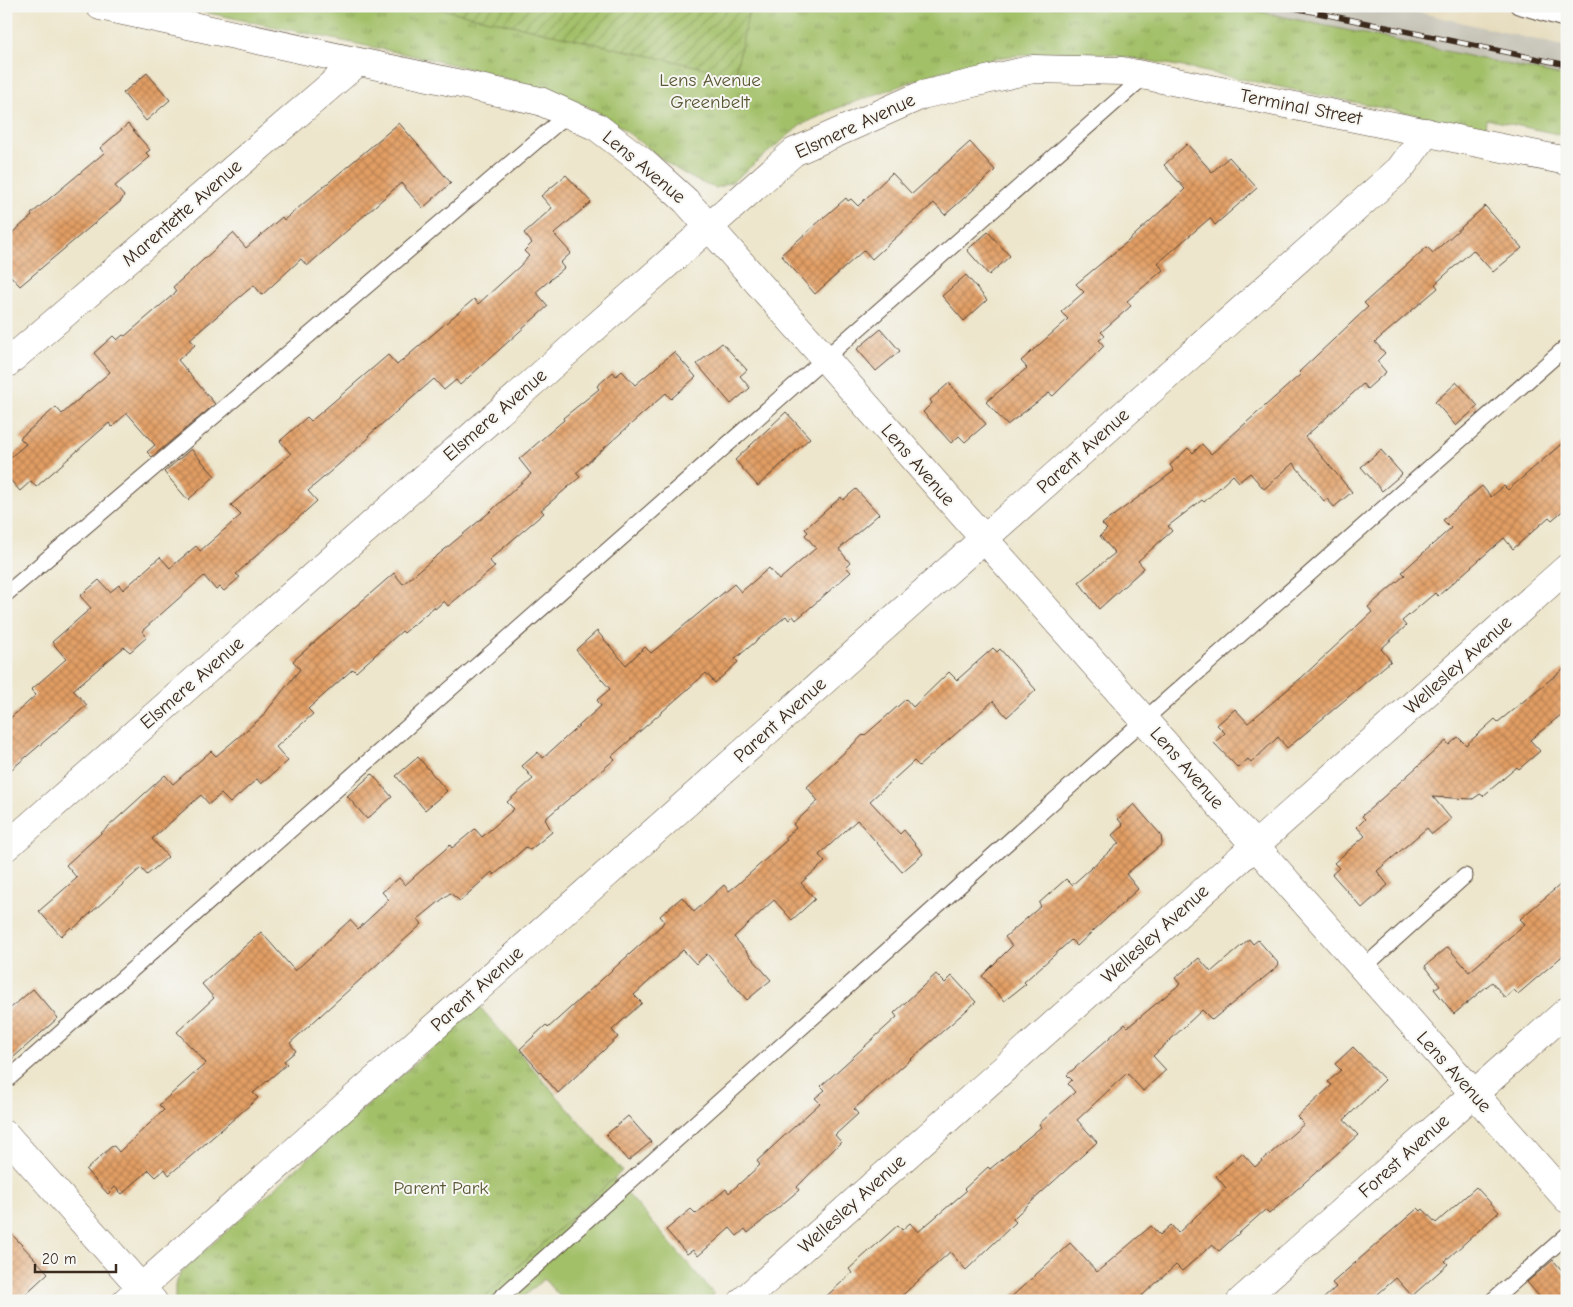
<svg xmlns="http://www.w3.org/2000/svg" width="1573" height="1307" font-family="'Comic Neue',sans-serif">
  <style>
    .built { fill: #e5daba }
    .industrial { fill: #c7c4b8 }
    .grass { fill: #a2c067; stroke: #6e7542 }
    .park { fill: url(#park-tufts); stroke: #6e7542 }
    .garden { fill: url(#garden-furrows); stroke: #6e7542 }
    .building { fill: url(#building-cross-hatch) }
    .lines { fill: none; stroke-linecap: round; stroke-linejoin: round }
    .lane-casing { stroke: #564638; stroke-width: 17 }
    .street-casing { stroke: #564638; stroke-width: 29 }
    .lane { stroke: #fff; stroke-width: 15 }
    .street { stroke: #fff; stroke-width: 28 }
    .rail-casing { stroke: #3b2a1e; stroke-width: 5.5 }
    .rail { stroke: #f6f6f2; stroke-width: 4; stroke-dasharray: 11; stroke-linecap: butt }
    .labels { text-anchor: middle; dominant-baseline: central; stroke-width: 4; stroke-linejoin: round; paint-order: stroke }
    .park-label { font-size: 19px; fill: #5a5734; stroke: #f6f6f2 }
    .street-label { font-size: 19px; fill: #3b2a1e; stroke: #f6f6f2 }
  </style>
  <defs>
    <pattern id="park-tufts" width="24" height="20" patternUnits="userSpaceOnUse" patternTransform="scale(1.25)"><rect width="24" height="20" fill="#a2c067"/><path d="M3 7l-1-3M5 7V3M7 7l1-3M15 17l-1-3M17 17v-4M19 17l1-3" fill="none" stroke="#859c54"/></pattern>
    <pattern id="garden-furrows" width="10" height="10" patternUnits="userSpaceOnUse" patternTransform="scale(1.25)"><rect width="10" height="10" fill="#a2c067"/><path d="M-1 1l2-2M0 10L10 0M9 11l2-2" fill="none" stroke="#859c54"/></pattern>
    <pattern id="building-cross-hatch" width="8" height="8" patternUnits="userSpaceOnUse" patternTransform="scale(1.25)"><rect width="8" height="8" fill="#e29e64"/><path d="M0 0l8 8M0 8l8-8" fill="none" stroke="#b88152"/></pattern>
  </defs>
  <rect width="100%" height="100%" fill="#f6f6f2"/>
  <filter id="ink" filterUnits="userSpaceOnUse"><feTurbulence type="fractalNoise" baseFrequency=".02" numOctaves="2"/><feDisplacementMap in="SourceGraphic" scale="10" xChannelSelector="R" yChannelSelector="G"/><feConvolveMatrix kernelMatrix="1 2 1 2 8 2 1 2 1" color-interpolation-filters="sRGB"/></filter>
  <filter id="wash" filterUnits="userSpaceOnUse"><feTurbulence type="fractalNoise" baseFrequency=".0096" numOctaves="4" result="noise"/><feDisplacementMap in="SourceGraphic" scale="20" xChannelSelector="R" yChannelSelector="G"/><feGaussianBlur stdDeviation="1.12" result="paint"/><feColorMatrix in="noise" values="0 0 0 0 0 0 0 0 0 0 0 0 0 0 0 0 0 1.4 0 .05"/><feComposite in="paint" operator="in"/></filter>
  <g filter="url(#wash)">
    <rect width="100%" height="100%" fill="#ede6cc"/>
    <path class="built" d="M1391,6H1567V47L1483,29Z"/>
    <path class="industrial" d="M1233,6H1391L1567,47V77Z"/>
    <path class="grass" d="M614,1178L714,1294L707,1301H564L544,1279L519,1301H480Z"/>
    <path class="park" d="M175,6H1233L1567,77V136L1486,119L1485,129L1178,66L1113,55L1058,52L1003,57L939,72L835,109L801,125L732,182L716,188C663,172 629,123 579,103C511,76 439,61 367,46C303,33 239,19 175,6Z
      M479,1006L622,1171L480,1301H175V1285L182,1271Z"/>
    <path class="garden" d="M427,6H750L735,75Z"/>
    <g id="blocks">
      <path class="building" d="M147,73L170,100L146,121L123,93Z
        M399,123L451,183L423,208L401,183L307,266L301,259L262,295L254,285L190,339L195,345L178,360L215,404L152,457L147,452L155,445L127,413L112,427L109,423L36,487L31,481L20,491L6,475V461L26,444L20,438L56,407L62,414L110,372L94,353L113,336L117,340L123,335L125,336L174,294L176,291L173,287L233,233L246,248L282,217L284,220Z
        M128,124L150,150L146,153L150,157L115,186L124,196L121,201L20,286L6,271V238L32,216L31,214L104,153L100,148Z
        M970,142L995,170L990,175L945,215L934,203L872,259L864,250L815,294L781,255L846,198L848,201L851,199L858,206L892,173L912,194Z
        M1187,144L1212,172L1229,157L1257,188L1215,225L1210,218L1158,263L1163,270L1127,301L1131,306L1101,332L1105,336L1099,340L1104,346L1053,396L1049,393L1007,425L986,402L1027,368L1021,361L1068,319L1061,312L1084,292L1076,284L1127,242L1185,189L1164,165Z
        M566,175L591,202L554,234L571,253L560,263L564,268L536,292L548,306L460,385L456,380L444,390L434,379L368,436L369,438L308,491L317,501L236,574L240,577L224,591L220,587L216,590L204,576L142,631L147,637L130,652L124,647L73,690L87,705L6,774V722L36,695L31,690L66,659L52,642L91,608L80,596L99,580L110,592L119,585L123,590L160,557L170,568L196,546L200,551L241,515L231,505L291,454L280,441L307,417L311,421L388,355L397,365L474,299L478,304L520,266L529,256L524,251L532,243L524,233L552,208L541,196Z
        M1485,206L1522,248L1493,272L1473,250L1435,284L1438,288L1375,342L1385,353L1377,361L1386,372L1367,389L1363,384L1305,437L1352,492L1334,507L1327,499L1324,501L1293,463L1264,489L1250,473L1239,482L1233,475L1204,502L1202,500L1168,526L1172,531L1138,561L1144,568L1099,609L1079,582L1115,553L1100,536L1107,529L1102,524L1174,471L1170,465L1188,448L1193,453L1202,444L1211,454L1301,374L1299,372L1368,307L1364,303L1427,247L1433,253Z
        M988,232L1010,256L989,275L967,250Z
        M966,275L987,300L964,321L942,296Z
        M881,329L900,351L876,371L857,349Z
        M722,343L747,370L740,376L750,388L731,404L697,364Z
        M674,352L696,377L671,399L666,393L576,473L580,477L541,510L544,513L489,560L495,567L448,606L444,601L435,609L434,607L404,633L402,631L356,672L353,669L308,709L313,714L276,747L288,761L261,784L257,779L230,803L221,794L209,804L201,795L152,839L168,857L147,875L141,868L73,929L71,927L61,936L39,911L77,878L66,865L165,775L173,784L211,751L216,756L262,717L300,669L293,661L394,573L403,584L491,511L531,474L519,459L564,420L563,418L599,389L597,386L613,372L616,376L622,371L635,385Z
        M1457,382L1478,406L1456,426L1435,402Z
        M949,383L986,424L965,442L959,436L951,443L923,412L932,403L930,400Z
        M786,412L810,438L758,486L735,460Z
        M1567,439V507L1552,520L1549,517L1513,549L1504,538L1438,596L1435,593L1402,621L1406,626L1381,649L1391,661L1296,741L1287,748L1278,737L1251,763L1248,759L1238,768L1214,743L1225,733L1217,725L1235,709L1248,723L1300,679L1372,612L1368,607L1405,575L1402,572L1451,528L1443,520L1482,486L1491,497L1504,486L1508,490Z
        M191,449L215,476L188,500L164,472Z
        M1381,450L1402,474L1382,491L1361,467Z
        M856,489L879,514L839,549L850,563L846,567L851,572L796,620L793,616L789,620L786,616L735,659L738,662L715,683L706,673L612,756L615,759L545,819L552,832L530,850L526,847L494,875L492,872L460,901L450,893L418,919L422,924L290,1043L296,1051L284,1061L287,1064L253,1093L258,1098L169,1175L165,1169L156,1177L149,1170L122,1194L115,1187L108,1194L86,1170L111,1147L114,1146L119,1152L164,1110L159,1105L206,1063L177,1032L214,998L202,984L261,932L295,971L350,920L358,929L389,900L382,892L399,878L405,885L450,845L452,848L475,829L482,837L514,809L507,802L533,779L522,766L538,752L543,758L601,706L597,700L610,689L576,650L580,646L597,631L626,665L645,647L651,653L734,584L741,592L769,568L779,580L816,548L805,535L808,532L805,529L841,497L843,500Z
        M993,648L997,652L1000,649L1036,690L1007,717L993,701L919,766L914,761L870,801L900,834L904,830L923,854L902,872L857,820L819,855L825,862L801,883L815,899L792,920L774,900L734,937L771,980L747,1000L707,954L696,964L683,950L634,995L642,1003L612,1030L618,1037L558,1093L520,1049L546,1025L548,1028L662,925L664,921L660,916L682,897L694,912L724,885L729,891L737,885L787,840L785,838L796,828L793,824L818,801L807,787L863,735L864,736L906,699L913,707L949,672L957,680Z
        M1567,666V710L1530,740L1540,751L1519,769L1517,767L1483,796L1480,794L1473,799L1433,797L1451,819L1432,834L1427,828L1377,871L1388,885L1362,908L1332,874L1339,868L1334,863L1365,836L1357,827L1365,819L1362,816L1446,741L1449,745L1458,737L1466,745L1495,719L1498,722Z
        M418,757L447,791L425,810L396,776Z
        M372,774L392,797L367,819L347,796Z
        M1134,804L1161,835L1162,844L1126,874L1138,889L1077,946L1071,940L1024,982L1026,984L1004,1001L982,976L1012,946L1005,937L1041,906L1039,903L1066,879L1072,885L1119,843L1112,835L1123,825L1118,819Z
        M1567,879V952L1518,994L1514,990L1505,998L1492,982L1454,1014L1434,989L1440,985L1425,966L1448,947L1469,972L1525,924L1520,919Z
        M1249,939L1253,944L1258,940L1279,964L1277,967L1212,1020L1202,1010L1153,1056L1166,1070L1143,1091L1127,1073L1077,1120L1097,1142L1019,1213L1013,1219L1016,1222L966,1270L950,1252L896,1301H821L852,1273L849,1269L898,1225L902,1230L910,1223L918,1232L966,1191L964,1189L988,1167L990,1169L1041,1127L1039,1124L1075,1092L1068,1084L1072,1080L1067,1075L1125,1024L1128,1027L1180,984L1175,978L1199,958L1211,972Z
        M936,974L945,983L952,976L976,1002L854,1109L858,1114L835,1135L841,1142L797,1187L799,1190L748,1233L745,1229L737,1236L730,1228L698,1256L693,1250L687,1254L666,1230L691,1209L696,1214L726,1189L729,1193L760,1165L757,1161L820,1103L815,1098L825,1090L821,1086L897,1017L894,1013Z
        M33,989L58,1018L6,1064V1012Z
        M1353,1047L1385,1080L1344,1120L1358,1135L1269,1214L1265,1210L1219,1251L1212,1245L1182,1271L1176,1265L1136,1301H1007L1070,1243L1097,1272L1151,1226L1160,1235L1171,1225L1178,1233L1226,1188L1216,1176L1242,1153L1255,1167L1304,1124L1297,1117L1332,1085L1328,1082L1341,1070L1335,1064Z
        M628,1116L651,1142L628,1161L606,1135Z
        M1476,1187L1499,1212L1445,1261L1448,1264L1412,1296L1396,1278L1370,1301H1321L1336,1287L1332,1283L1418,1208L1421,1211L1423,1209L1436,1223Z
        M6,1228L48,1273L18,1301H6Z
        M1553,1260L1567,1276V1301H1543L1527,1282Z"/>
    </g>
  </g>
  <g filter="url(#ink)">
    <use href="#blocks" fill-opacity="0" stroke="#564638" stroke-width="1"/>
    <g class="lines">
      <g class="lane-casing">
        <path id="lane" d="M1518,6L1567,20
          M6,594L568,114
          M1363,968L1465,876
          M6,1081L1145,76
          M497,1301L1144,720L1567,346
          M1492,1301L1567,1235"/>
      </g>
      <g class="street-casing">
        <path id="street" d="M100,6L540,101L597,127L643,162L686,201L1567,1199
          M6,364L358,62
          M6,847L794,152L922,95L1033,69L1122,71L1567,161
          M6,1135L153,1301
          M126,1301L1400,169L1427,132
          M743,1301L1567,568
          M1241,1301L1567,1011"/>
      </g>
      <use href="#lane" class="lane"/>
      <use href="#street" class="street"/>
      <g class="rail-casing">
        <path id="rail" d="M1285,6L1567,65"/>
      </g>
      <use href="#rail" class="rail"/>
    </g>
  </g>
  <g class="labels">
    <g class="park-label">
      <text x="710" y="80">Lens Avenue<tspan x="710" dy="22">Greenbelt</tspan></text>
      <text x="441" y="1188">Parent Park</text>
    </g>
    <g class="street-label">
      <text transform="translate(1301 107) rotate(11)">Terminal Street</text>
      <text transform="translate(855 126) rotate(-25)">Elsmere Avenue</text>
      <text transform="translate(644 167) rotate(40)">Lens Avenue</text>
      <text transform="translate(182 213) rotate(-41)">Marentette Avenue</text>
      <text transform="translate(495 415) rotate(-41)">Elsmere Avenue</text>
      <text transform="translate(1083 451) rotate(-42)">Parent Avenue</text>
      <text transform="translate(918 465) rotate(49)">Lens Avenue</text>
      <text transform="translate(1458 665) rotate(-42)">Wellesley Avenue</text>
      <text transform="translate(192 683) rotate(-41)">Elsmere Avenue</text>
      <text transform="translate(780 720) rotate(-42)">Parent Avenue</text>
      <text transform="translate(1187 768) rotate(49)">Lens Avenue</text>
      <text transform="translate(1155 934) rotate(-42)">Wellesley Avenue</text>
      <text transform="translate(477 989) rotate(-42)">Parent Avenue</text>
      <text transform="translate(1454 1072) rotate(48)">Lens Avenue</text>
      <text transform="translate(1404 1156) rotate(-42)">Forest Avenue</text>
      <text transform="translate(852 1204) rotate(-42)">Wellesley Avenue</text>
    </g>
  </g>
  <rect width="1573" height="1307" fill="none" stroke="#f6f6f2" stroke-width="25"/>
  <path d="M35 1264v8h81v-8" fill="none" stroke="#3b2a1e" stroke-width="2.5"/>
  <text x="42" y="1264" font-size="15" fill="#3b2a1e" stroke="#f6f6f2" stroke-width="4" paint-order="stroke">20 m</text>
</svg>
